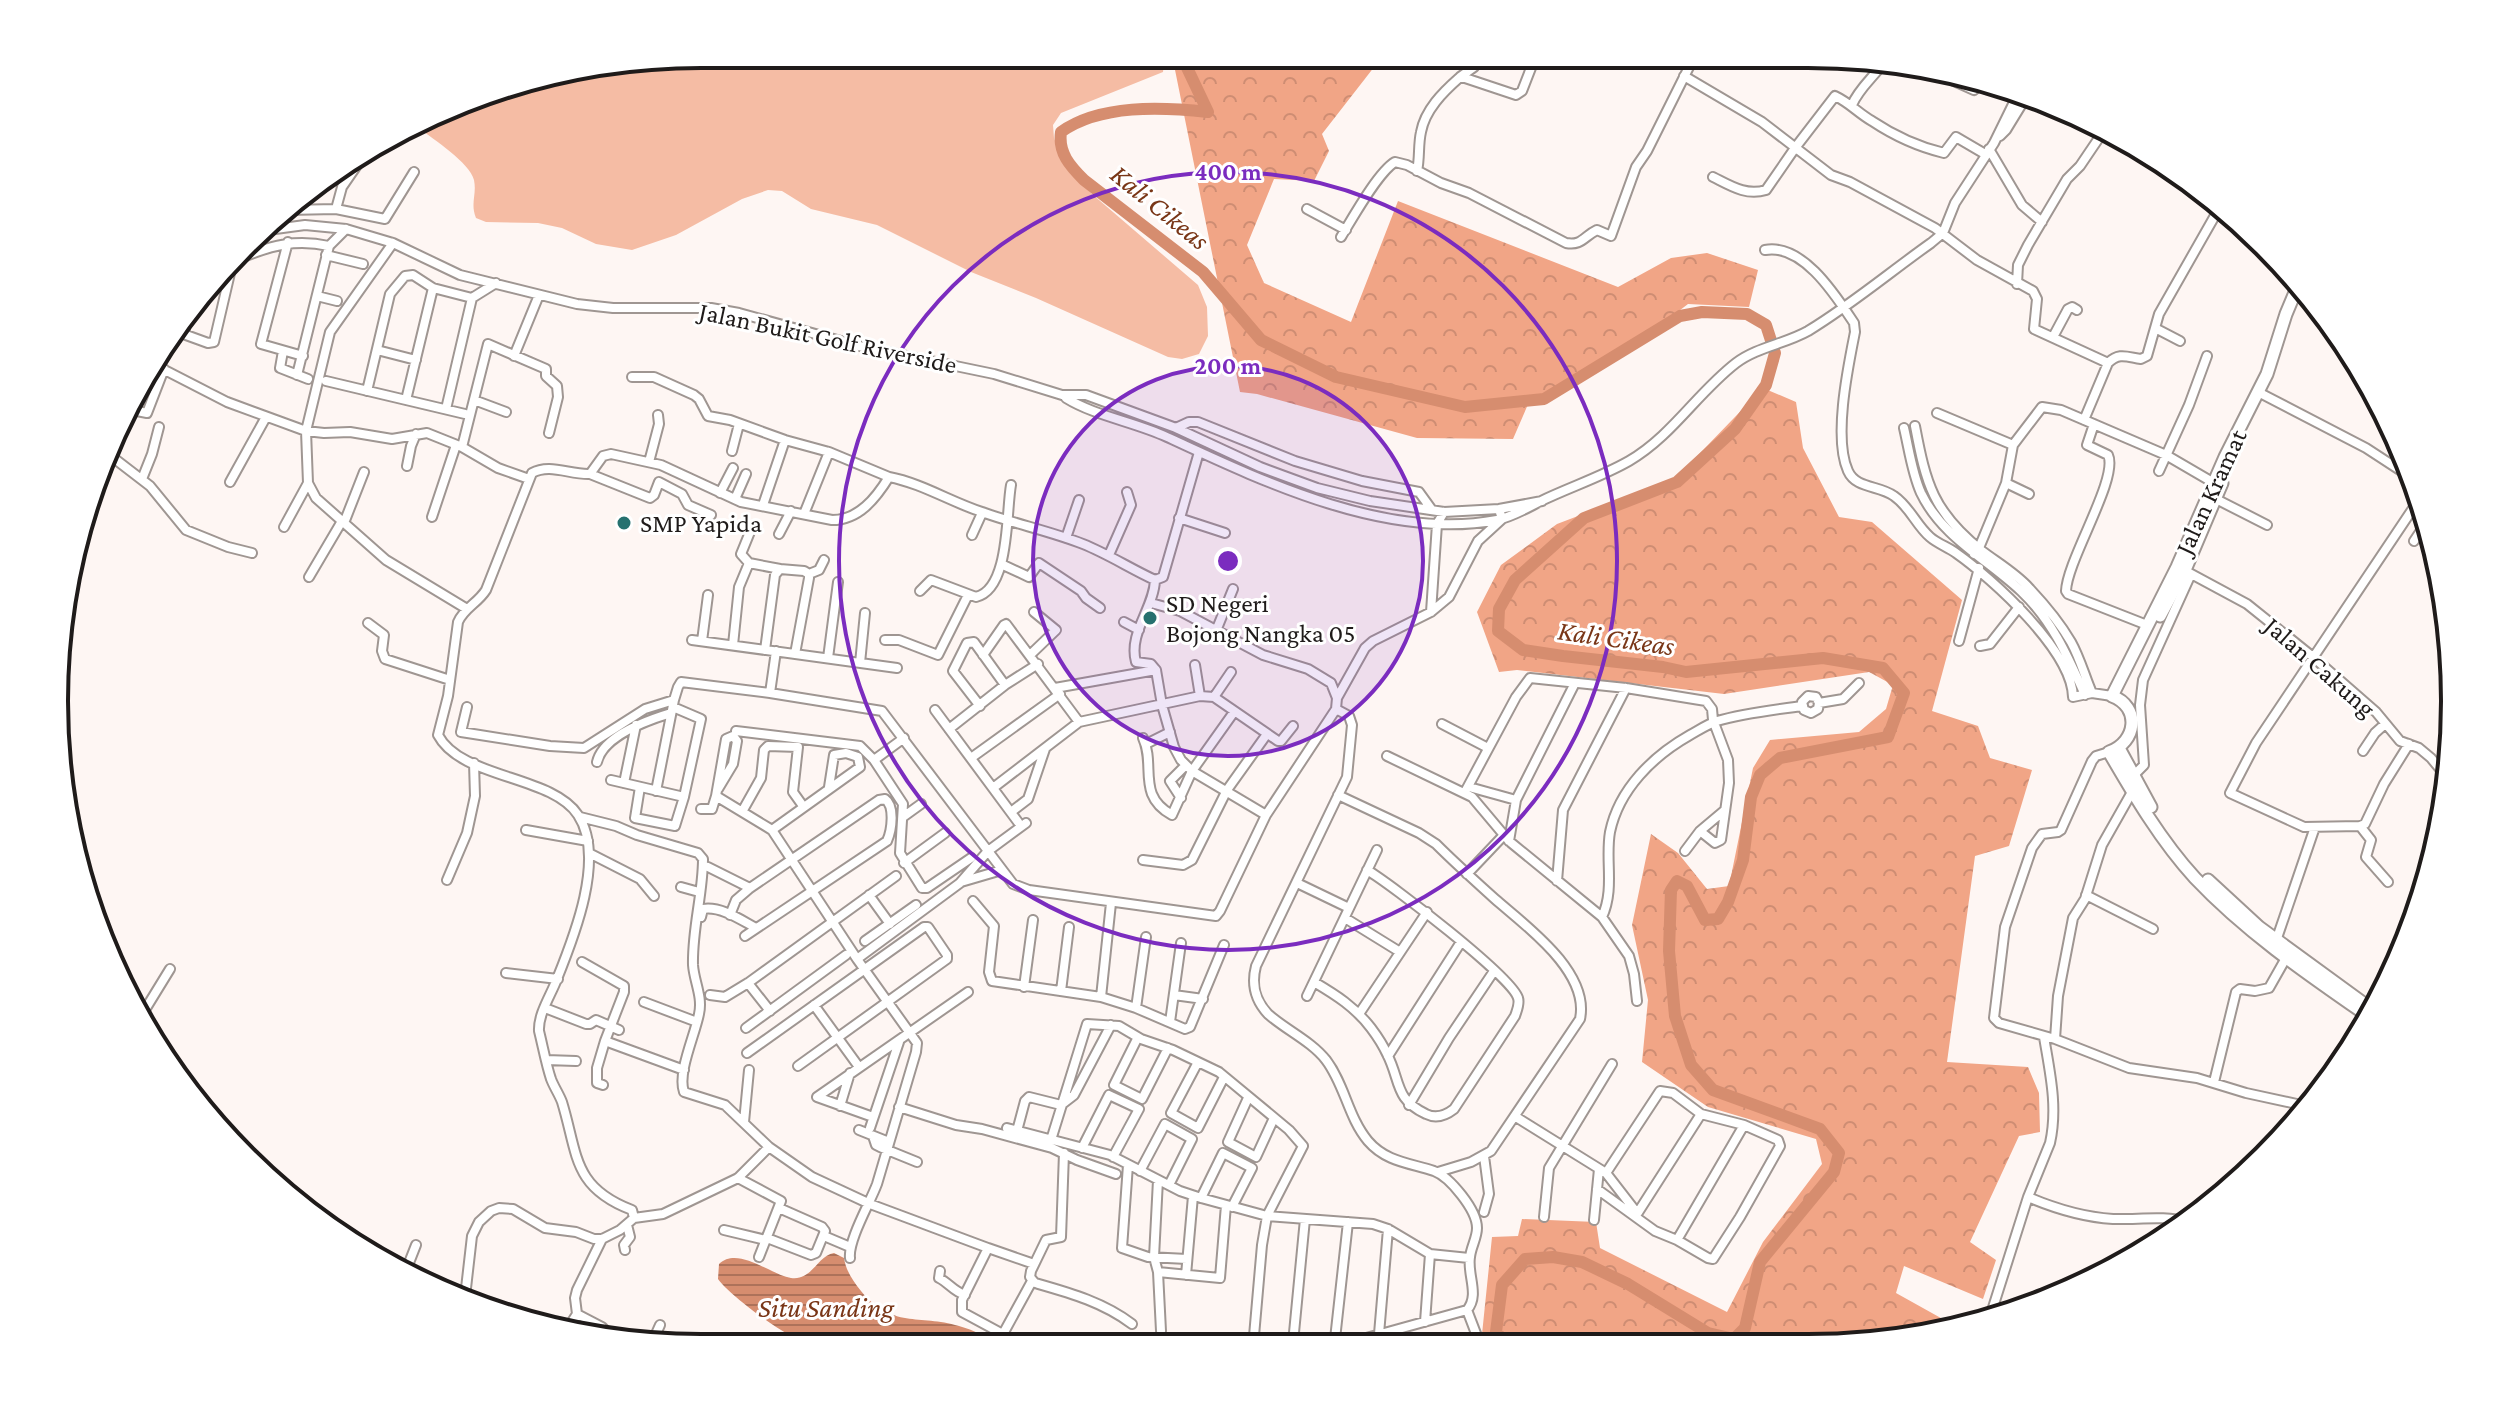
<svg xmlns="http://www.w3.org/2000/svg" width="2509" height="1402" font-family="'Crimson Pro',serif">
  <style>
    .grass { fill: #f5bca4 }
    .forest { fill: url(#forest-crowns) }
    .water { fill: url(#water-rules) }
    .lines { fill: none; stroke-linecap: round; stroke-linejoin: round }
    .river { stroke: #d68d6f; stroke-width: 12 }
    .street-casing { stroke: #9f9692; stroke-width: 12 }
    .secondary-casing { stroke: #9f9692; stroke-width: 15 }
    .street { stroke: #fff; stroke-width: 8 }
    .secondary { stroke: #fff; stroke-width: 11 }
    .ring { fill: none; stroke: #7b2cbf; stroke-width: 4 }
    .poi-dot { fill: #26716f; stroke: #fff; stroke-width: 3 }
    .labels { text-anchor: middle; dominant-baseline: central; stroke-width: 6; stroke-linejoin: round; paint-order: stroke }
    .street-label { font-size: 26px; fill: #1f1b1a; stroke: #fff }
    .poi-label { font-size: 26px; fill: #1f1b1a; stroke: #fff; text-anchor: start }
    .water-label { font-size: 28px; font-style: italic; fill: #793617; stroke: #fff }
    .rim { fill: none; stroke: #1f1b1a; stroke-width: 4 }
    .centre { fill: #7b2cbf; stroke: #fff; stroke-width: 4 }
    .ring-label { font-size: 24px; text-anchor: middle; font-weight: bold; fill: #7b2cbf; stroke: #fff; stroke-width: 6; stroke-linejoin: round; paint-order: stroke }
  </style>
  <defs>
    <pattern id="forest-crowns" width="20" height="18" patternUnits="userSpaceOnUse" patternTransform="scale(2)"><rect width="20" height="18" fill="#f1a586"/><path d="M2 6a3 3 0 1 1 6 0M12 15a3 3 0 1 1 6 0" fill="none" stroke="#ce8d73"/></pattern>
    <pattern id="water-rules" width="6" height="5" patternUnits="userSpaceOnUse" patternTransform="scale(2)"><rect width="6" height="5" fill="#d68d6f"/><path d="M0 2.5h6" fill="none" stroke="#ad725a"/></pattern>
  </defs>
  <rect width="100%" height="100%" fill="#fef6f3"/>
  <path class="grass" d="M701,54L1157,55L1164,62L1163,72L1061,113L1053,125L1054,138L1063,163L1092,194L1198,285L1207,307L1208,336L1199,354L1182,359L1168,357L1036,298L971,272L877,225L811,209L782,191L768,190L742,199L676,235L632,250L596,244L562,228L538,223L486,222L476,218C470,203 477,195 474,180C470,163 433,139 419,128L493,88Z"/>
  <path class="forest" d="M1172,55H1368L1378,62L1322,134L1329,151L1314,181L1274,179L1247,245L1264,283L1351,322L1398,201L1618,287L1671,258L1707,253L1758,270L1749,307L1688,304L1603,369L1529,402L1513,439L1417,438L1257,394L1240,392Z
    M1763,388L1796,402L1803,448L1839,517L1872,522L1962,600L1932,711L1978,726L1990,758L2032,770L2009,846L1975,856L1947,1062L2028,1067L2039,1093L2040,1132L2019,1136L1970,1242L1996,1260L1983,1299L1904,1266L1896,1293L1957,1327L1892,1343L1481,1344L1492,1237L1518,1236L1522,1219L1596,1222L1600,1248L1727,1312L1763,1242L1822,1164L1816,1139L1708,1107L1642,1062L1648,1000L1632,925L1651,834L1678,853L1707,889L1729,886L1753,768L1770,740L1859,732L1886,709L1893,685L1869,672L1724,694L1517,670L1499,672L1477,612L1501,565L1557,524L1675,479Z"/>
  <path class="water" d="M834,1253L844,1258C846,1271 853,1281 861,1291C892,1329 919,1314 959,1326C974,1330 987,1337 999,1346H812C789,1339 732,1298 718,1279L719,1264C738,1246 769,1274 791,1278C812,1281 817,1256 834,1253Z"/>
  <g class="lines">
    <path class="river" d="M1181,55L1208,112C1162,107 1100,104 1061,132C1058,153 1070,166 1084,180L1203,272L1261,340L1336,377L1465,407L1544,399L1680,316L1702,312L1747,314L1766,325L1775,353L1766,385L1735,429L1677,482L1584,518L1515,580L1499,609L1498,631L1523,650L1563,656L1663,667L1686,672L1823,658L1883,668L1904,693L1888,737L1780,758L1760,775L1751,797L1743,860L1728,902L1718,919L1705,920L1687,886L1677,881L1671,890L1669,951L1675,1016L1691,1065L1713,1090L1820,1129L1839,1153L1834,1172L1760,1262L1745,1328L1734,1339L1708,1333L1628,1284L1582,1262L1553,1257L1525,1259L1502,1285L1496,1332L1504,1341L1514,1344"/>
    <g class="street-casing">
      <path id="street" d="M1684,76L1762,122L1831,175L1850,182L1935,228L1977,260L2033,291L2037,299L2034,329L2108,363
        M1460,77L1474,67L1480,55
        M1954,81L1974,90L1981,81
        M1852,105C1859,88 1874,77 1884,62
        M2000,136L2006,130L2028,94
        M1989,149L2022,205L2042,222
        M1417,171C1420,158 1418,145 1421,132C1425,110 1443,92 1459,78H1465L1516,95L1522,91L1536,55
        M1713,177C1731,186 1746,196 1766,190L1795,148L1835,96C1850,103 1858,113 1872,121C1893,135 1919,147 1944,153L1956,137L1985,154
        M336,209L342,187L362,158
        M1307,209L1346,230
        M287,210L336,209L385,219L414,172
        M268,230L305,225L346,229L393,243L460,275L577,304L613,308H711L739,313L859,346L994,374L1062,395H1086L1176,428L1260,467L1317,488L1370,501L1444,512L1499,509L1542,501
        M1341,237C1352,219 1378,172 1395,162L1407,165L1441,183L1469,193L1566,243C1582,246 1584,236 1597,230L1611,236L1636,167L1647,151L1695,55
        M288,242L261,344L303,356
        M393,243L330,332L306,431L324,433L350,432L392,439L427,433L462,447L498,468L529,479
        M1765,250C1803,243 1836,296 1854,323L1855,332C1848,367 1833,438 1848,471C1856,489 1879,485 1894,496C1910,507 1916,525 1930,537C1938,544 1948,547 1956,553C1993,579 2072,651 2073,697L2092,693L2112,696
        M326,255L363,264
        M241,258C272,245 296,239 329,246L346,229
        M2017,284L2018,265L2028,245L2067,179L2080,166L2105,129
        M317,296L337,301
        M186,317L184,329L186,335L208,343L214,342L231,269
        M2155,328L2180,341
        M2053,337L2068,309L2072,307L2077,310
        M377,350L416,360
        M283,351L280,368L308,379
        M514,356L539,295
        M153,364L227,402L306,431L308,483L316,498L386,560L467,609
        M297,375L329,246
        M632,377H654L694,395L699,399L708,416L730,420L785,440L829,452L889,477
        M326,381L465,414
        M367,391L390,294L405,276L413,275L433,288L472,298L496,283
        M2258,392L2366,448L2412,478
        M1066,398C1095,416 1135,422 1167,437C1264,482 1388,541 1497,520C1512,517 1527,508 1541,501C1570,487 1601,477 1629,461C1672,436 1697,393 1736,363C1757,347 1785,344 1808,331C1851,305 1890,272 1931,243L1943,233L1955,203L1994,143L2020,90
        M406,400L433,288
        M474,400L506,412
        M446,409L472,298
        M132,410L147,413L164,369
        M1937,413L2013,445
        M2084,420L2108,363C2119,352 2127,357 2141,359L2147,356L2159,314L2221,205
        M2094,424L2087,445L2108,455C2119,478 2067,560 2066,591L2068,594L2147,625
        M1915,426C1926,484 1933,512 1982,551C1998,563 2017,574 2030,589C2045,605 2060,623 2071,642C2080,658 2085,677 2092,693
        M1176,428L1189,422H1198L1295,461L1362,481L1419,492L1432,510
        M1904,428C1909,449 1912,473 1921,493C1942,537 1987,559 2021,591C2052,620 2068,657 2085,695
        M462,447L488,344L546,369V376L557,386L558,397L549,433
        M732,451L739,424
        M111,456L150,486L186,530L228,547L252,553
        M649,462L659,424L658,415
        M407,466L411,446L416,434
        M2159,471L2189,405L2207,356
        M590,474L650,498L654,495L659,482L682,494L688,505L711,515
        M142,479L152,454L159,427
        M230,482L266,417
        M2006,483L2029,494
        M720,493L733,468
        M735,499L746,474
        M2216,499L2267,525
        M763,505L785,440
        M804,514L829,452
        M432,517L456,445
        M1179,518L1225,533
        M344,523L364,472
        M284,527L308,483
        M779,534L791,511
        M972,535L982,513
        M1066,538L1079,500
        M2414,541L2428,520
        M1974,554L1979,548L2006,483L2013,445L2042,407L2061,410L2166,455L2214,483
        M1109,555L1131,505L1127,492
        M749,563L741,554L752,527
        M1001,564L1029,577L1039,563L1081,591L1086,598L1100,608
        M2182,569L2247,604L2313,657L2376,712L2400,741L2419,748L2431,758L2450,781
        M809,574L819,570L824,560
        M309,577L342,521
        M920,591L931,580L976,597C1010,589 1006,512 1011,485
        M1151,603L1180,611L1263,655L1308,669L1331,683L1337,698
        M1431,612L1437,524L1444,512
        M1124,622L1139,630
        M368,623L384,635L382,651L385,659L450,680
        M1216,631L1233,589
        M692,640L897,668
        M885,640H899L938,655L968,595
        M702,641L708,595
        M1959,641L1979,568
        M733,645L739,587L749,563L780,569
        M1980,646L1990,644L2019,607
        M765,650L775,575L780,569L804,571L809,574V578L795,654
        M983,655L1004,625L1006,624L1079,722
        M1030,655L1056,630L1034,612
        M828,658L838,582
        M860,663L865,613
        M1195,665L1200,696
        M1156,670L1151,664L1136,662C1128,633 1154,608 1155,580L1163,577L1199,452
        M1055,688L1156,670L1162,705L1174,747L1181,760L1192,771L1266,815
        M770,693L776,651
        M1214,697L1231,672
        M1819,703L1818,709L1811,713L1804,710L1802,702L1808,696L1816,697L1819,703L1843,699L1859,683
        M980,706L953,671L967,643L974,642L1005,685
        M467,707L461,732L550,746L584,748L645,709L674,700
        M935,710L1018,822
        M1442,724L1488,748
        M949,729L1005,685L1038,664
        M736,731L860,746L874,760L903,804L900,853L922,888H927L971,858
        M1143,738C1156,766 1136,795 1172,815L1192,771L1234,712
        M1146,744L1170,732
        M2409,744L2384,784L2365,824L2360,826L2304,827L2230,793L2256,743L2420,498
        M2363,751L2375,733L2385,724
        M2109,752L2096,756L2092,761L2061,830L2058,832L2042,834L2032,848L2005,927L1994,1018L1999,1023L2055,1039L2129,1068L2197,1078L2246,1093L2306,1106
        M1387,756L1472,797L1509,841L1602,917L1629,956L1634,974L1637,1001
        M971,758L1060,694
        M874,760L904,738
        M597,762C603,736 648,720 671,713
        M2134,775L2144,765L2140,705L2143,680L2191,574
        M611,780L684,797
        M624,783L636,725
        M640,787L635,818L675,826L684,797L701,719L673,707
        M1469,787L1516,800
        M993,788L1079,722L1200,696L1214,697L1278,741H1281L1293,726
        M718,789L733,764L737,741L733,736L726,739L716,796L772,830L857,959L917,1043L916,1052L877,1184C870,1203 848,1240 850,1258
        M656,791L674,700L678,687L681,682L770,693L882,711L1013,884L1029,890L1216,916L1220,911L1266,815L1336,709L1337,698L1365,648L1373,641L1431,612L1449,597L1478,541L1502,519L1499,509
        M1465,792L1516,697L1530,678L1626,688L1706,701L1712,709L1713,720L1728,760L1729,783L1721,840L1715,843L1700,831
        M1338,795L1419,833L1436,844C1455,863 1475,881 1495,899C1526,926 1590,972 1580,1019L1491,1151L1471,1162L1438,1172
        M1181,798L1170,781L1186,765
        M701,809H712L716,796
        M743,810L761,778L764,750L768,746L798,747L793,792L803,806
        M1011,812L1028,799L1045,749
        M580,817L616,826L637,835L698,853L703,859C703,894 692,929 693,965C694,981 703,997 699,1014C695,1035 677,1073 684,1092L725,1105L769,1147L812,1177L870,1204L988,1248L962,1300V1312L1023,1345
        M903,817L921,804
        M2360,826L2371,840L2366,857L2388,882
        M526,830L588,841
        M772,830L860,767L858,757L846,753L834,755L829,787
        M1509,841L1516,800L1575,683
        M2431,843L2438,836
        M1685,851L1700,831L1725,810
        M589,853L640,879L654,896
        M1143,860L1183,865L1192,860L1227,790L1267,734
        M904,863L945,833
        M708,867L750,888
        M1467,874L1504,835
        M447,880L467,833L475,796L474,763
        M1557,881L1563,810L1626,688
        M961,882L1002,870
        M1297,883L1349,908
        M681,887L699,892
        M869,895L890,924
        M2086,895L2153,929
        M973,901L994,926L989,972L992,981L1101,997L1136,1008L1185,1029L1190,1027L1224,945
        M730,915L736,900L750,888L879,800L885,799C895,806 892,830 887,841L745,936
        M701,917L703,909C721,906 741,920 756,928
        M1602,917C1615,889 1605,860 1610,832C1619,789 1653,756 1690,735C1699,730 1708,724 1717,721C1745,713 1773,710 1802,706
        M1345,918L1400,952
        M865,941L916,905
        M2276,941L2315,827
        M857,959L960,883L988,851L1026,823
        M582,962L624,986V992L605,1041L684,1070
        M506,973L558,979
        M1314,982C1336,995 1355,1007 1371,1028C1377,1036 1383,1045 1387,1054C1401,1081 1394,1099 1426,1114C1436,1119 1445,1116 1454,1109L1515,1016C1517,1010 1520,1004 1518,998C1512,977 1391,884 1367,870
        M748,983L770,1011
        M1024,987L1033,920
        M1061,991L1069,927
        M710,995L725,997L748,983L896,876
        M1174,995L1203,999
        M1307,996L1377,850
        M1101,997L1111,903
        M644,1002L697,1022
        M814,1005L859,1067
        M545,1008L586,1024H590L596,1020L619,1030
        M1136,1008L1146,937
        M143,1013L170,969
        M1359,1014L1427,912
        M1170,1022L1181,943
        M746,1028L846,955
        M1138,1037L1114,1085L1142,1099L1168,1048
        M2055,1039L2058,996L2073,918L2085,899L2102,845L2132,792
        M747,1053L924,927H928L947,955V959L798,1066
        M1388,1056L1461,942
        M546,1060L576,1061
        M1198,1062L1171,1113L1198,1128L1224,1077
        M2214,1082L2236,992L2240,989L2255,991L2269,988L2286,958
        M603,1085L597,1083V1068L605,1041
        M1248,1098L1228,1142L1256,1157L1274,1118
        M1409,1105L1449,1038L1494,971
        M840,1106L850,1073
        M899,1107L956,1125L982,1129L1052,1148L1077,1160L1116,1174
        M873,1117L817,1097L968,992
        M1516,1117L1606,1173L1637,1213
        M744,1122L749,1070
        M870,1128L899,1042
        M1007,1128L1110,1155L1180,1191L1201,1198L1267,1216L1373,1224L1388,1229L1430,1254L1469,1258
        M859,1130L889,1142
        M1017,1131L1025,1101L1029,1097L1061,1105L1074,1095L1111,1025
        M873,1136L876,1145L880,1147L917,1162
        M1051,1140L1087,1024L1119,1026L1141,1039L1173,1050L1219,1072L1289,1130L1303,1146L1267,1216L1262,1245L1254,1336L1258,1341L1303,1344
        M1082,1148L1109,1095L1139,1109L1113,1157
        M1064,1153L1061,1237L1046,1240L1031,1271L1030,1277L1035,1283C1070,1293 1103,1302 1132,1324
        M1484,1156L1489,1194L1484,1212
        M1128,1165L1122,1248L1148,1257L1187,1259
        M1140,1171L1165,1124L1192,1139L1169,1185
        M738,1178L781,1201L759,1257
        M1597,1189L1655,1231L1677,1240L1708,1258L1713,1259L1740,1217L1780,1146L1778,1140L1744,1125L1701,1114L1673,1093L1660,1091L1606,1173
        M2028,1197C2056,1209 2082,1217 2113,1219C2137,1220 2164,1215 2188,1222
        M1201,1198L1223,1153L1252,1168L1232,1207
        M1637,1214L1701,1114
        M1544,1217L1549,1168L1612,1064
        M634,1218L632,1210C572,1187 578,1154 562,1102C559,1094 554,1087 551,1079C546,1064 543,1047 539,1031C538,1014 551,995 557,979C574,937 606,857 578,815C552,775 461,779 438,735L448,696L458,622C464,608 478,603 486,590L532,473C550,463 570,475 590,474L603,456L611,454L661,465L741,502L832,520C859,520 876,498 889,477C921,483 951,502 982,512C1015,524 1050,531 1083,544C1108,554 1131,569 1155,580
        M1594,1220L1599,1169
        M724,1230L766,1240
        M824,1236L850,1247
        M767,1238L811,1255L816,1253L825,1231L822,1227L779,1208
        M1677,1240L1744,1125
        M988,1248L1034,1264
        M625,1250L624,1245L630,1237L627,1225
        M940,1271L939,1278C949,1283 953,1291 965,1295
        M1158,1272L1154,1257L1158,1180
        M405,1273L416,1245
        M1186,1275L1193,1196
        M465,1297L472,1236L479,1222L491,1211L499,1208L513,1209L545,1228L576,1232L594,1239H602L620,1230L634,1218L663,1214L738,1178L769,1147
        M1467,1310L1480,1344
        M577,1314L602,1327L614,1339
        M1989,1320L2028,1197L2050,1143C2058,1107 2050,1073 2044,1037
        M1425,1322L1430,1254
        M566,1331L577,1314L575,1298L577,1290L602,1239
        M1161,1331L1158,1272L1220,1278L1226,1205
        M1003,1334L1032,1281
        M1379,1334L1388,1229
        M1335,1339L1348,1222
        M1293,1343L1305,1219
        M1322,1344L1335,1339L1359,1340L1467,1310C1480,1295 1467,1275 1470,1257C1471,1247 1477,1238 1477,1228C1477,1210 1450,1177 1434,1171C1410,1163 1386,1162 1368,1141C1348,1117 1345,1085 1326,1060C1311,1041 1286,1030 1268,1014C1255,1000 1251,985 1256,966L1347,777L1352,725L1349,716L1336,709
        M651,1345L660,1325"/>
    </g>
    <g class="secondary-casing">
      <path id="secondary" d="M2299,283L2286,314L2267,374L2225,457L2177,567L2112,696C2141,707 2137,742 2109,752C2134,795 2161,841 2195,878C2247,933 2309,975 2371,1018
        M2160,616L2185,570L2222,483
        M2119,748L2151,807
        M2208,880L2259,927L2374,1011"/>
    </g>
    <use href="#street" class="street"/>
    <use href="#secondary" class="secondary"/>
  </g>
  <circle cx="1228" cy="561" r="195" fill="#7b2cbf" fill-opacity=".12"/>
  <g class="ring">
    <circle cx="1228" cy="561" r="195"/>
    <circle cx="1228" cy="561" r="389"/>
  </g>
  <g class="poi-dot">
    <circle cx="624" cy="523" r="8"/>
    <circle cx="1150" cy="618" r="8"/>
  </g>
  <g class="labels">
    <g class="street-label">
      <text transform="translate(828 338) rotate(12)">Jalan Bukit Golf Riverside</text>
      <text transform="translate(2211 492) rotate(-65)">Jalan Kramat</text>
      <text transform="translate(2320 667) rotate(41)">Jalan Cakung</text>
    </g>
    <g class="poi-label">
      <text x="640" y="523">SMP Yapida</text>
      <text x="1166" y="603">SD Negeri<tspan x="1166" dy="30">Bojong Nangka 05</tspan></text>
    </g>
    <g class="water-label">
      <text transform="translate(1160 207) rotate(39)">Kali Cikeas</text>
      <text transform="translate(1616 638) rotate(8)">Kali Cikeas</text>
      <text x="826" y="1307">Situ Sanding</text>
    </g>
  </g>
  <path d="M0 0H2509V1402H0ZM701 68H1808A633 633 0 0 1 2441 701V701A633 633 0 0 1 1808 1334H701A633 633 0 0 1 68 701V701A633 633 0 0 1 701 68Z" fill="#fff" fill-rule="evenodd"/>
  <path class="rim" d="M701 68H1808A633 633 0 0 1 2441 701V701A633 633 0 0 1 1808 1334H701A633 633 0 0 1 68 701V701A633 633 0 0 1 701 68Z"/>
  <circle cx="1228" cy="561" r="12" class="centre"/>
  <g class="ring-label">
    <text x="1228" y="180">400 m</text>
    <text x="1228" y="374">200 m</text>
  </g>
</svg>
